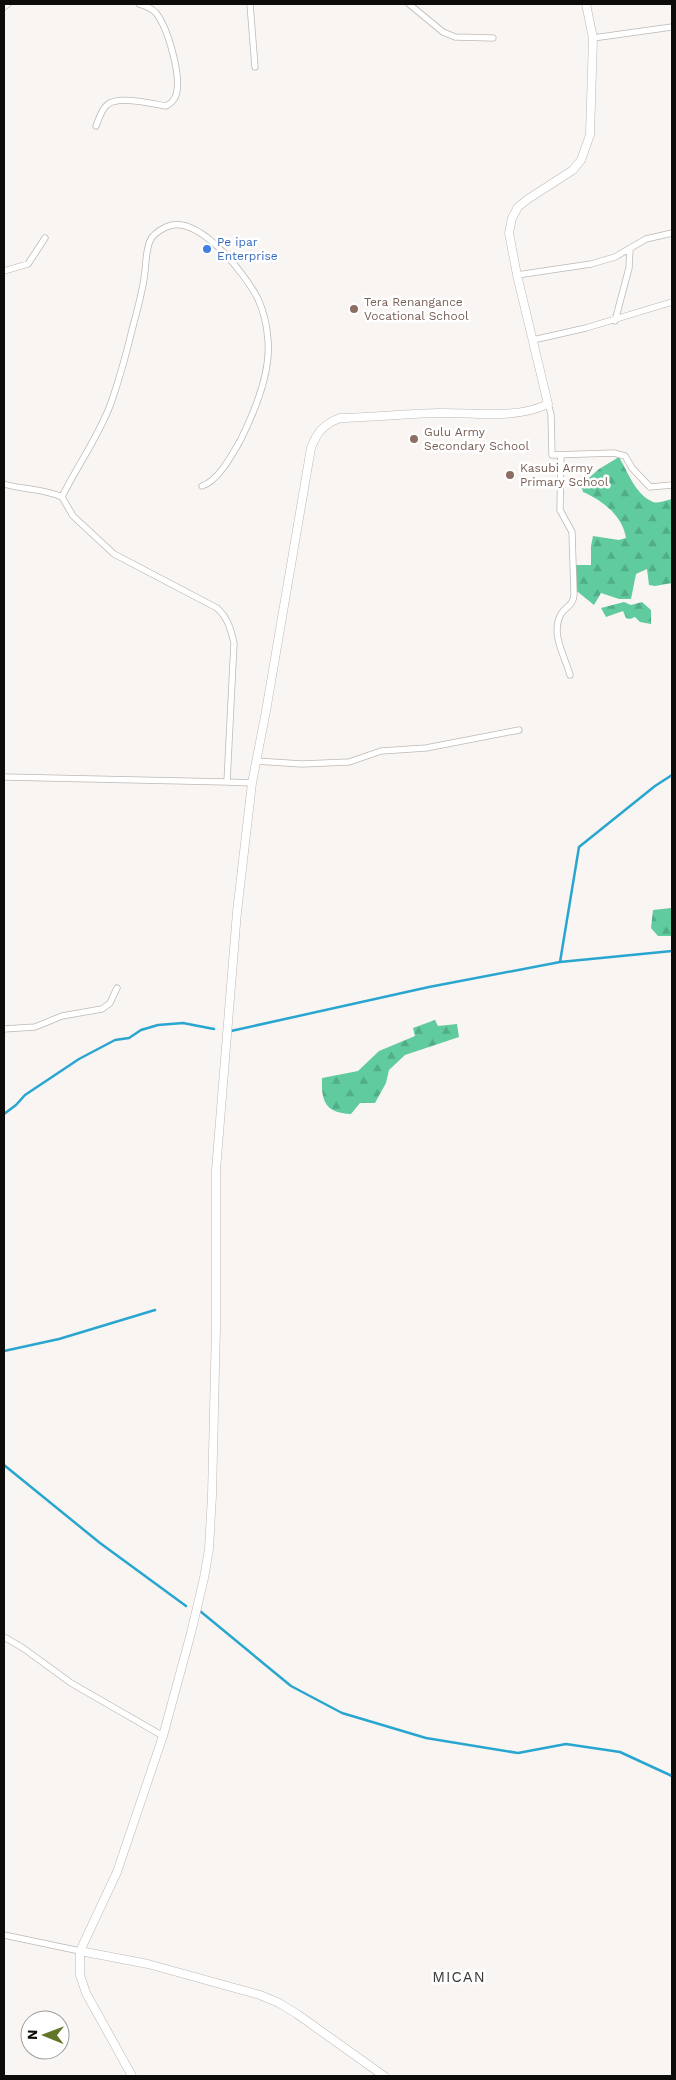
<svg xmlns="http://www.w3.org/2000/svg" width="676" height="2080" font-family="'Work Sans',sans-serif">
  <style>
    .forest { fill: url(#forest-firs) }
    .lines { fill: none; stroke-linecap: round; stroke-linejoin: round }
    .stream { stroke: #29a6d0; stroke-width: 2.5 }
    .minor-casing { stroke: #bcb9b6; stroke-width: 7 }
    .tertiary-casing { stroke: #bcb9b6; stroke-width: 9 }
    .minor { stroke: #fff; stroke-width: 5.5 }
    .tertiary { stroke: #fff; stroke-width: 8 }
    .shop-dot { fill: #3f7fe0; stroke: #fff; stroke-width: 2 }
    .education-dot { fill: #8d6e63; stroke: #fff; stroke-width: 2 }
    .labels { text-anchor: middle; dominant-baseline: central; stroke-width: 5; stroke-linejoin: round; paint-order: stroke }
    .shop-label { font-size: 12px; fill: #366cbe; stroke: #fff; text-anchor: start }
    .education-label { font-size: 12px; fill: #785e54; stroke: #fff; text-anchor: start }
    .quarter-label { font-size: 15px; letter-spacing: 1px; fill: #3b3836; stroke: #fff }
  </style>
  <defs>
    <pattern id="forest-firs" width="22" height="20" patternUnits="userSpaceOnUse" patternTransform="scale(1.25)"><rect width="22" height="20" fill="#5fcb9e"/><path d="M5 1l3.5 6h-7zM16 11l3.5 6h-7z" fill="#51ad87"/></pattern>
  </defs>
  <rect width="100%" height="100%" fill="#f9f5f2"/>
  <path class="forest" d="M619,457C628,472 635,494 653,502C659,504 666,500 672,499V583L655,586L649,585L647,569L636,574L631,599H619L601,593L594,605L573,588L572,565H591V546L593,536L619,540L626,538C623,516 602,500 583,492L581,485L599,469Z
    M624,602L631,605L642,602L651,610V624L640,622L635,617L630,619L626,618L623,611L606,617L601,608Z
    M672,908V936H658L651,928L653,910Z
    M435,1020L438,1026L457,1024L459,1037L405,1055L389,1070L386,1083L375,1103H360L351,1114C326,1113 321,1102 322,1078L358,1071L379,1051L415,1036L413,1028Z"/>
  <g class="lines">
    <path class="stream" d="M560,962L579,847L655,786L672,775
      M231,1031L429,987L560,962L672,951
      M4,1114L16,1105L25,1095L79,1059L115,1040L129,1038L141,1030L158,1025L183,1023L214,1029
      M4,1351L59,1339L155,1310
      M4,1465L100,1543L186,1606
      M200,1611L291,1686L342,1713L426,1738L518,1753L566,1744L620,1752L672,1776"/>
    <g class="minor-casing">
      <path id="minor" d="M250,4L255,67
        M409,4L443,32L455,37L493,38
        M4,7L8,4
        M593,38L672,27
        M96,126C99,119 101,110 107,105C118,95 153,104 166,106C171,103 174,101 176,95C182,77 168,28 156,13C152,8 145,6 139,4
        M4,271L28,264L45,238
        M517,275L591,264L615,257L646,239L672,233
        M615,321L629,268L630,249
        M533,340L586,328L672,302
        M548,404L551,414L552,455L614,453L625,456L632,468L650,487L672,485
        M561,455L560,510L572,532L574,595C573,606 566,606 561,614C550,634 565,656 570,675
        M4,484C23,490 42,488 62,497L73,516L114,554L217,608C228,618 231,630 234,643L227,782L252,783
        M62,497C77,466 99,436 111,403C119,380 126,355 132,330C137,311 143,291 145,271C146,262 146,250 150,241C152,235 160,230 166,227C198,212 246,275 258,299C264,312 267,326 268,340C271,372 254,413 240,441C232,455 218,481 202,486
        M256,761L302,764L349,762L381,751L426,748L519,730
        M4,777L227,782
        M4,1029L35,1027L62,1016L102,1009L110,1003L117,988
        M4,1637L23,1648L71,1683L163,1736
        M4,1935L80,1951"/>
    </g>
    <g class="tertiary-casing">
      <path id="tertiary" d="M80,1951L148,1964L260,1995L279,2003L297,2014L384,2076
        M132,2076L86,1993L80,1975V1951L117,1872L163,1736L191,1633L204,1578L209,1549L212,1495L216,1327V1170L237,912L252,783L266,711L311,448C317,432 324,424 340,418C373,417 405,414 437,413C474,412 514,420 548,404L517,275L509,233L512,218L518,207L528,199L573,170L581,160L590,135L593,38L586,4"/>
    </g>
    <use href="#minor" class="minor"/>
    <use href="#tertiary" class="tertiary"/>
  </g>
  <circle class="shop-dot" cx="207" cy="249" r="5"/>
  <g class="education-dot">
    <circle cx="354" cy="309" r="5"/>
    <circle cx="414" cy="439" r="5"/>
    <circle cx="510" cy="475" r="5"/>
  </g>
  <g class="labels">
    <g class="shop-label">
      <text x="217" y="242">Pe ipar<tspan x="217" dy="14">Enterprise</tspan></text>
    </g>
    <g class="education-label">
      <text x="364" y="302">Tera Renangance<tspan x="364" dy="14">Vocational School</tspan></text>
      <text x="424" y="432">Gulu Army<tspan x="424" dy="14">Secondary School</tspan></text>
      <text x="520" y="468">Kasubi Army<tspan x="520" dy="14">Primary School</tspan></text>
    </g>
    <g class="quarter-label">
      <text x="459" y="1977">MICAN</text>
    </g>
  </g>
  <rect width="676" height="2080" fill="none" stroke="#0d0c0b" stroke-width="10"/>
  <g transform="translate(45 2035) rotate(271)"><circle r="24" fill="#ffffff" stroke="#9e9e9d"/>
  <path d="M0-4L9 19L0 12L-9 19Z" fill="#617627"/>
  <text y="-8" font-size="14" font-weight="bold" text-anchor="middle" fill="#0d0c0b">N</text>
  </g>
</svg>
